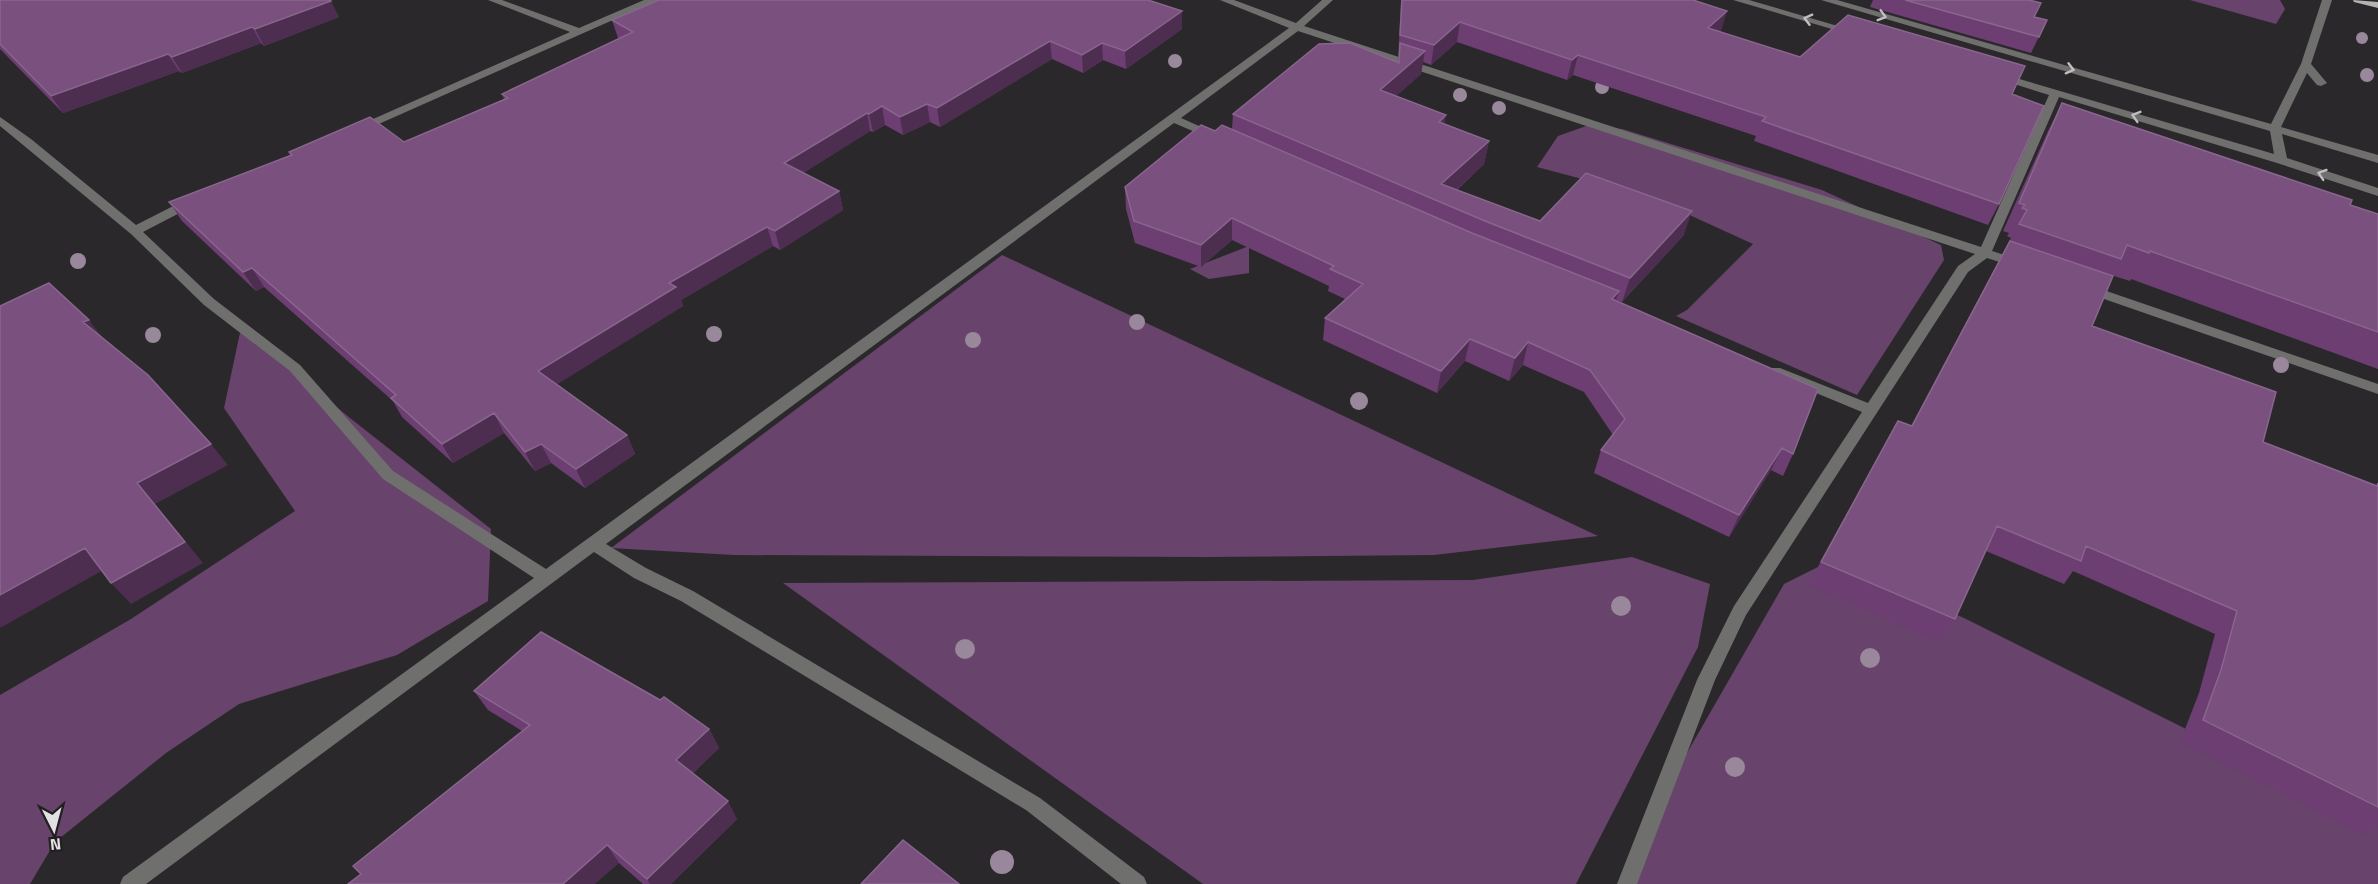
<svg xmlns="http://www.w3.org/2000/svg" width="2378" height="884" font-family="'Titillium Web',sans-serif">
  <style>
    .green { fill: #68436c }
    .lines { fill: none; stroke-linecap: round; stroke-linejoin: round }
    .minor { fill: #6f6f6d; fill-rule: evenodd }
    .major { fill: #b4b5b0; fill-rule: evenodd }
    .tree { fill: #99879b }
    .wall { fill: #6c3e71 }
    .shaded-wall { fill: #4d2e51 }
    .building { fill: #79507e; stroke: #89668d; stroke-width: 1.5 }
    .oneway { stroke: #c0bebf }
  </style>
  <rect width="100%" height="100%" fill="#2b282c"/>
  <path class="green" d="M2190,0H2280L2285,9L2276,24Z
    M1589,125L1622,129L1822,190L1941,245L1944,260L1857,395L1676,316L1687,310L1753,244L1650,197L1537,167L1558,136Z
    M1249,246V273L1209,279L1190,269Z
    M1002,255L1598,536L1434,555L1205,557L734,555L611,548Z
    M241,328L350,418L491,529L488,601L397,655L239,704L166,753L55,842L30,884H0V695L131,619L295,511L224,408Z
    M1632,557L1710,584L1698,647L1576,884H1203L783,583L1473,580Z
    M1834,559L1966,619L2378,825V884H1618L1641,833L1784,584Z"/>
  <g class="lines">
    <path class="minor" d="M488,0H502L579,28L644,0H658L363,131H355V127L570,32Z
      M1220,0H1234L1296,23L1322,0H1333L1304,26L1981,247L2049,95L1995,78V74L1999,73L2274,154L2270,131L1821,0H1837L2271,124L2301,64L2322,0H2332L2311,64L2327,83L2321,86L2317,85L2307,73L2281,127L2378,155V163L2282,134L2287,158L2378,188V196L2277,163L2059,97L1992,251L2023,261L2025,264L2018,268L1987,258L1968,272L1746,615L1715,680L1637,884H1617L1697,680L1734,606L1862,412L1770,374L1768,371L1770,368H1780L1868,403L1958,266L1975,254L1298,31L1181,118L1217,134V138H1209L1174,123L606,544L646,568L693,591L1040,798L1144,877L1147,884H1121L1026,810L681,601L634,578L594,552L146,884H120L123,877L534,578L383,479L290,371L204,305L131,234L0,126V117L31,139L136,225L187,199H195L197,202L195,205L143,232L214,299L300,365L393,471L546,569L1289,28Z
      M1733,0H1749L1858,32L1849,34Z
      M2086,284L2378,384V394L2081,291L2079,288L2081,285Z"/>
    <path class="major" d="M2353,0L2378,2V8L2354,2Z"/>
  </g>
  <g class="tree">
    <circle cx="2362" cy="38" r="6"/>
    <circle cx="1175" cy="61" r="7"/>
    <circle cx="2367" cy="75" r="7"/>
    <circle cx="1602" cy="87" r="7"/>
    <circle cx="1460" cy="95" r="7"/>
    <circle cx="1499" cy="108" r="7"/>
    <circle cx="78" cy="261" r="8"/>
    <circle cx="1137" cy="322" r="8"/>
    <circle cx="714" cy="334" r="8"/>
    <circle cx="153" cy="335" r="8"/>
    <circle cx="973" cy="340" r="8"/>
    <circle cx="2281" cy="365" r="8"/>
    <circle cx="1359" cy="401" r="9"/>
    <circle cx="1621" cy="606" r="10"/>
    <circle cx="965" cy="649" r="10"/>
    <circle cx="1870" cy="658" r="10"/>
    <circle cx="1735" cy="767" r="10"/>
    <circle cx="1002" cy="862" r="12"/>
  </g>
  <path class="wall" d="M0,0L339,17L264,46L261,43L182,73L179,71L63,113L0,49Z
    M1401,0H1693L1721,31L1719,32L1800,57L2012,94L1999,204L1988,225L1754,141L1756,136L1573,75L1567,80L1457,42L1431,65L1423,62L1421,74L1396,96L1445,124L1489,141L1484,164L1457,190L1540,221L1684,235L1622,302L1616,300L1793,454L1783,476L1771,470L1729,537L1594,473L1601,450L1613,435L1584,392L1523,365L1509,381L1465,361L1437,393L1323,340L1325,318L1345,299L1328,291L1329,286L1232,240L1201,267L1135,243L1126,209L1125,187L1215,131L1232,129L1233,114L1398,62Z
    M1873,0H2029L2034,17L2047,20L2031,53L1870,7Z
    M1182,11V29L1126,69L1103,60L1083,73L1052,59L940,127L930,122L903,135L885,125L873,132L870,131L803,173L839,191L843,210L780,250L773,246L681,300L683,306L557,384L627,435L635,454L585,488L551,463L535,471L504,433L453,463L402,417L393,401L264,287L256,291L182,221L169,202L290,155L289,152L404,142L504,99L502,94L620,38H618L612,20Z
    M2062,103L2350,205L2378,214V369L2131,279L2130,281L2111,275L2092,326L2263,442L2375,486L2378,483V825L2364,835L2180,742L2199,693L2215,634L2073,571L2064,584L1986,551L1955,619L1939,642L1808,585L1898,421L1911,426L2011,238L2007,236L2009,233L2003,231L2048,131Z
    M474,691L709,729L719,748L693,773L737,819L671,884H643L619,863L361,874L522,731L488,710Z"/>
  <path class="shaded-wall" d="M331,1L339,17L264,46L255,29Z
    M1182,11V29L1126,69L1125,51Z
    M1727,11L1721,31L1702,48L1708,28Z
    M1460,22L1457,42L1431,65L1434,45Z
    M252,27L261,43L182,73L172,57Z
    M1050,41L1052,59L940,127L937,108Z
    M1102,43L1103,60L1083,73L1082,55Z
    M1425,51L1421,74L1378,113L1380,90Z
    M168,54L179,71L63,113L51,96Z
    M1578,55L1573,75L1567,80L1572,60Z
    M927,104L930,122L903,135L900,117Z
    M882,106L885,125L873,132L869,114Z
    M867,113L870,131L789,182L784,163Z
    M1446,115L1442,139L1439,122Z
    M1489,141L1484,164L1442,203L1441,184Z
    M839,191L843,210L780,250L775,231Z
    M1692,211L1684,235L1622,302L1630,278Z
    M1232,218V240L1201,267V245Z
    M767,227L773,246L681,300L683,306L548,390L538,371L669,283Z
    M252,268L264,287L256,291L243,272Z
    M1619,291L1612,313V299Z
    M89,320L105,341L83,322Z
    M1470,339L1465,361L1437,393L1441,371Z
    M1528,342L1523,365L1509,381L1515,358Z
    M494,413L504,433L453,463L442,444Z
    M627,435L635,454L585,488L576,469Z
    M211,444L228,465L155,504L203,563L131,604L111,583L137,483Z
    M541,444L551,463L535,471L525,452Z
    M1782,448L1771,470L1729,537L1739,515Z
    M85,548L105,569L0,628V595Z
    M709,729L719,748L686,779L676,760Z
    M728,801L737,819L671,884H650L647,879Z
    M607,845L619,863L595,884H563Z"/>
  <path class="building" d="M0,0H330L331,1L255,29L252,27L172,57L168,54L51,96L0,44Z
    M659,0H1148L1182,11L1125,51L1102,43L1082,55L1050,41L937,108L927,104L900,117L882,106L869,114L867,113L784,163L839,191L775,231L767,227L669,283L676,287L538,371L627,435L576,469L541,444L525,452L494,413L442,444L391,398L396,395L252,268L243,272L169,202L292,155L289,152L370,117L404,142L508,98L502,94L633,32L612,20Z
    M1402,0H1693L1727,11L1708,28L1800,57L1848,15L2025,66L2012,94L2044,106L1999,204L1762,121L1766,117L1578,55L1572,60L1460,22L1434,45L1400,35Z
    M1905,0H2029L2041,3L2034,17L2047,20L2039,37Z
    M1350,43L1399,63L1400,43L1425,51L1380,90L1446,115L1439,122L1489,141L1441,184L1540,221L1586,173L1692,211L1630,278L1485,221L1233,114L1319,44Z
    M2062,103L2352,200L2350,205L2378,214V332L2150,251L2149,253L2127,245L2121,259L2019,224L2027,210L2022,208L2025,205L2019,203Z
    M1201,125L1215,131L1222,125L1472,233L1619,291L1612,299L1818,389L1793,454L1782,448L1739,515L1601,450L1625,419L1590,370L1528,342L1515,358L1470,339L1441,371L1325,318L1363,284L1330,269L1334,266L1232,218L1201,245L1134,221L1125,187Z
    M2010,241L2113,276L2092,326L2276,392L2263,442L2377,486L2378,483V807L2203,720L2221,670L2237,611L2086,546L2081,561L1997,526L1955,619L1821,562L1898,421L1912,426Z
    M49,283L89,320L83,322L148,375L211,444L137,483L185,542L111,583L85,548L0,595V306Z
    M541,632L660,700L664,697L709,729L676,760L728,801L647,879L607,845L563,884H348L361,874L353,866L530,725L474,691Z
    M903,840L959,884H861Z"/>
  <defs><path id="oneway-chevron" d="M-2-3.5L2.5 0L-2 3.5" fill="none" stroke-width="1.6" stroke-linecap="round" stroke-linejoin="round" transform="scale(1.5)"/></defs>
  <g class="oneway">
    <use href="#oneway-chevron" transform="translate(1882 16) rotate(16)"/>
    <use href="#oneway-chevron" transform="translate(1808 19) rotate(-165)"/>
    <use href="#oneway-chevron" transform="translate(2070 69) rotate(15)"/>
    <use href="#oneway-chevron" transform="translate(2136 116) rotate(-163)"/>
    <use href="#oneway-chevron" transform="translate(2322 174) rotate(-162)"/>
  </g>
  <g transform="translate(54 830) rotate(174)" stroke="#221f22" stroke-width="4.5" paint-order="stroke">
  <path d="M0-4.5L10 22L0 15L-10 22Z" fill="#e2e0e2"/>
  <text y="-9" font-size="16" font-weight="bold" text-anchor="middle" fill="#e2e0e2">N</text>
  </g>
</svg>
